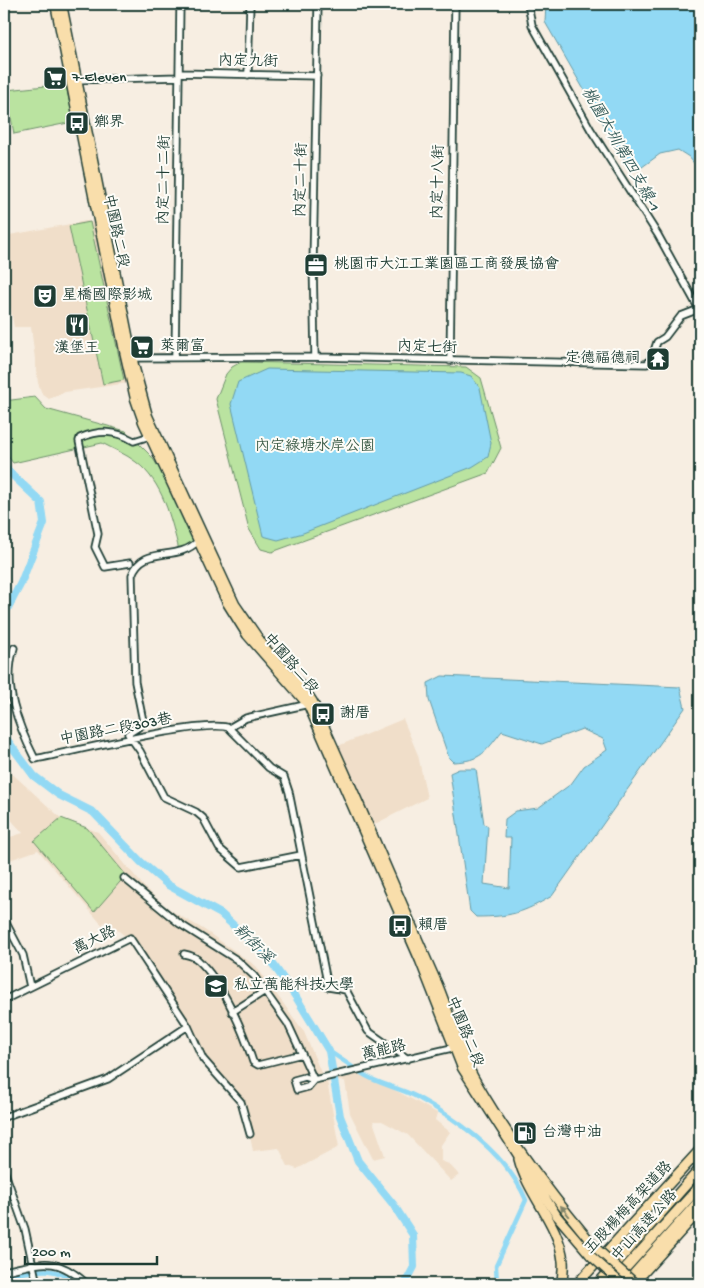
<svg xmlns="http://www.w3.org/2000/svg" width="704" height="1288" font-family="'Gochi Hand','LXGW WenKai TC',sans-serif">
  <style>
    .built { fill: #f0dec9 }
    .green { fill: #bae3a0; stroke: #6c906a }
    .water { fill: #92d9f4; stroke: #649ba7 }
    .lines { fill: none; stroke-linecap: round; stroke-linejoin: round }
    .stream { stroke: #649ba7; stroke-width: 1 }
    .canal { stroke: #92d9f4; stroke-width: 4.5 }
    .river { stroke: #92d9f4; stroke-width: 8 }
    .minor-casing { stroke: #1f3d34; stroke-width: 9 }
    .major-casing { stroke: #1f3d34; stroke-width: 11 }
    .highway-casing { stroke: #1f3d34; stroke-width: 12 }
    .minor { stroke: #fdfcf7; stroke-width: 5.5 }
    .major { stroke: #f9deab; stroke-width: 8 }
    .highway { stroke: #f9deab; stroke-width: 9 }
    .major-bridge-casing { stroke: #1f3d34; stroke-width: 11; stroke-linecap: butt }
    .major-bridge { stroke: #f9deab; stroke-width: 8 }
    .oneway { fill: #81856a }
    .labels { text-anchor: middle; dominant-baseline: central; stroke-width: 4; stroke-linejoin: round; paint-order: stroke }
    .street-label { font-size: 15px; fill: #1f3d34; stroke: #fdfcf7 }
    .poi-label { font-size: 15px; fill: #1f3d34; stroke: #fdfcf7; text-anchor: start }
    .park-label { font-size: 15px; fill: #3e5e4a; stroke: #fdfcf7 }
    .water-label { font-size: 16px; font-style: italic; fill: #365c5a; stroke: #fdfcf7 }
  </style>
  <rect width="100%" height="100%" fill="#f7eee2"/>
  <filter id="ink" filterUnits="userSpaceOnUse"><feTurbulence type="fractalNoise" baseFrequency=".02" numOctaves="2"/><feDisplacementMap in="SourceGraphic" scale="10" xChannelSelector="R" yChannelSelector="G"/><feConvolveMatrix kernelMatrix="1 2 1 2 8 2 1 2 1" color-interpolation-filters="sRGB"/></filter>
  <g filter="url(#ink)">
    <path class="built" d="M87,221L94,223L128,383L65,392L49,399L42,394L38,383L31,327H14L8,295L4,293V236Z
      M403,719L418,755L427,798L373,825L338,746Z
      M6,768L61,818L98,832L146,889L168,909L203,929L256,966L304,1032L322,1075L353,1067L437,1113L435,1120L450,1132L441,1145V1161L449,1164L459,1175L451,1181L408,1135L382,1121H373L385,1156L373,1159L350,1113L345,1081H327L339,1147L297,1169L288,1166L279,1148L253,1151L242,1098L205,1060L188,1023L134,943L106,921L102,925L38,850L4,862V839L23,833L4,812V770Z"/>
    <path class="green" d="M66,84L73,122L14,134L6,90Z
      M90,222L124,380L103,384L69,226Z
      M241,362L466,367L481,378L501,448L488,473L272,552L261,549L249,529L216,399L226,374L232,367Z
      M35,397L46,409L126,431L152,457L166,479L196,541L179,550C171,519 163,482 136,462C126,454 113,449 102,443L13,463L4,451V401Z
      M61,818L87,828L126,875L94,912L34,841Z"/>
    <path class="water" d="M546,4H700V171L689,157L678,150L660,154L638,170L629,168L545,22Z
      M267,369L461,373L471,376L480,388L491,443L488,457L472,467L303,533L278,540L263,536L231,404L238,382Z
      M442,676L680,687L685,708L552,896C523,913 510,917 476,917L470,911L450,773L459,769H476L484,824L488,826L484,884L509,888L511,838H504L505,819L516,811L538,808L571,784L584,766L607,750L603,739L582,729L542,744L502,731C486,751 482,761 453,762L449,758L429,700L428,683Z"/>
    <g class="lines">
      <path class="stream" d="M647,223L665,254"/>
      <path class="canal" d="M329,1051L354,1068
        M361,1073C377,1084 397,1087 415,1096C457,1119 507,1154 526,1200L496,1266L497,1284
        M4,1277C34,1271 52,1263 78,1284"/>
      <path class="river" d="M4,467L41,502L44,523L21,583L4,615
        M4,736L34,776L59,795L93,812L141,862L168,885L221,914L268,957L296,997L329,1051L340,1116L358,1161L393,1204L413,1235L414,1267L405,1284"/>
      <g class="minor-casing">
        <path id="minor" d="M528,4L532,25L591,130L658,235L700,311
          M179,73L317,76
          M248,75L250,4
          M74,80L179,77
          M175,357L180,4
          M315,357L313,264L318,4
          M130,358L315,357L647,364L652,357L657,342L665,337L681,316L699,309
          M450,361L455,4
          M198,541C177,563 143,544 132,575L135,682L143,721L142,725L128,734L140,751L164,797L196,812L203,818L219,848L241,867L301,855
          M130,563L105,567L95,547L98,534L79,441L80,438C100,430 115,430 134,441L150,436
          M14,648C2,686 18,725 35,759C67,753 208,718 229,728L269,768L284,777L289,792L328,987L346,990L368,1031L408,1059
          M229,728L246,718L309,704
          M124,878L180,924L237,960L254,976L288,1024L314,1080
          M4,919L23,955L30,987
          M184,954C189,955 195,957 198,960C223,983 243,1030 253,1062L258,1065L302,1054
          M4,1000L130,938L188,1026L203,1059L241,1102L250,1134
          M232,1012L265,991
          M305,1077L314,1080L308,1087L297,1090L294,1080Z
          M314,1080L456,1047
          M4,1117L108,1079L188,1026
          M4,1170L25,1229L37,1284
          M4,1271C43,1263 55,1255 87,1284"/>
      </g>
      <g class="major-casing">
        <path id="major" d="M55,4L124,351L135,399L143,422L227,603L247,635L308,705L420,961L462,1068L557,1216L591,1256
          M62,4L134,365L148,416L235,604L266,649L306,691L313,702C357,795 396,891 438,985C452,1018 459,1053 477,1083C511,1142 553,1197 597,1249"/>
      </g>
      <g class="highway-casing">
        <path id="highway" d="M519,1159C528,1195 559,1223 563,1261C564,1268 562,1277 562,1284
          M577,1284L700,1150
          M598,1284L700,1169
          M611,1284L700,1186
          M625,1284L700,1200
          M633,1284L690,1221L700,1214"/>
      </g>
      <use href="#minor" class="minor"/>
      <use href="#major" class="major"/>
      <use href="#highway" class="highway"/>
      <g class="major-bridge-casing">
        <path id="major-bridge" d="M597,1249L636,1284
          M591,1256L622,1284"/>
      </g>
      <use href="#major-bridge" class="major-bridge"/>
    </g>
    <defs><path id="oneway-solid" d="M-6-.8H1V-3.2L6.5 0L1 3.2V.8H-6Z" transform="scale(1.25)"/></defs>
    <use class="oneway" href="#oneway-solid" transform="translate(565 1211) rotate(-129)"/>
  </g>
  <defs>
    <g id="supermarket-square" transform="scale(1.25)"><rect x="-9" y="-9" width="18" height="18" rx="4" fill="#1f3d34" stroke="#fdfcf7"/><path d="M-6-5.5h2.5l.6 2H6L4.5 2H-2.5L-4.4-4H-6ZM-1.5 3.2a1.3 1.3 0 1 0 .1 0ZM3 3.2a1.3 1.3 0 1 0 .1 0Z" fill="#fff"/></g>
    <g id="bus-square" transform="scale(1.25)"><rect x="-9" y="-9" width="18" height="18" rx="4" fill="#1f3d34" stroke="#fdfcf7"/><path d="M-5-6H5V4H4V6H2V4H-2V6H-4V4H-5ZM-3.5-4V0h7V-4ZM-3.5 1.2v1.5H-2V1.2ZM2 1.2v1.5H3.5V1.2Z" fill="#fff"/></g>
    <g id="office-square" transform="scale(1.25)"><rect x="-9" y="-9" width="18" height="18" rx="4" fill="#1f3d34" stroke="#fdfcf7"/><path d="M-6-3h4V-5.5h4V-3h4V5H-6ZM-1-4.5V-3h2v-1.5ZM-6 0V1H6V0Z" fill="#fff"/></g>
    <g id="theatre-square" transform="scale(1.25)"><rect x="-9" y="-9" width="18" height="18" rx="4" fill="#1f3d34" stroke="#fdfcf7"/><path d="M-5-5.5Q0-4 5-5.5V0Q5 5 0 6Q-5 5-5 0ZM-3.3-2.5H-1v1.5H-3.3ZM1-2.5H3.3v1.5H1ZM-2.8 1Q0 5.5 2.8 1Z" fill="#fff"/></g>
    <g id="restaurant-square" transform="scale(1.25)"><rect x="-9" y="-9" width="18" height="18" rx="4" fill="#1f3d34" stroke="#fdfcf7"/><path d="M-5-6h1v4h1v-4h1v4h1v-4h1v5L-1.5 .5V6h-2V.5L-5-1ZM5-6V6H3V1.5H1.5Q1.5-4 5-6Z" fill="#fff"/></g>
    <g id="temple-square" transform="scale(1.25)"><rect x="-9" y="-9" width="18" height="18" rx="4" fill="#1f3d34" stroke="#fdfcf7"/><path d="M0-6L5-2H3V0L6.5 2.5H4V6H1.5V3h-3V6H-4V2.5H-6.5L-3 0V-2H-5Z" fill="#fff"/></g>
    <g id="university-square" transform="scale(1.25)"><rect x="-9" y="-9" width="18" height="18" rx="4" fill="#1f3d34" stroke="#fdfcf7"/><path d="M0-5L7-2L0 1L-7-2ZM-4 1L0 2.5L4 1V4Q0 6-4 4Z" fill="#fff"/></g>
    <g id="fuel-square" transform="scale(1.25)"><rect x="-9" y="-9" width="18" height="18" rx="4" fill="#1f3d34" stroke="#fdfcf7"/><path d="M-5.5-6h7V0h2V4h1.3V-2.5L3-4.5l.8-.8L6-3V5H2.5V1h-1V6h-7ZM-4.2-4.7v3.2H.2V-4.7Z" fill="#fff"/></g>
  </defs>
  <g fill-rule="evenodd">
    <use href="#supermarket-square" x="55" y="78"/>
    <use href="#bus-square" x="77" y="123"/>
    <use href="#office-square" x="316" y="265"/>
    <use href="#theatre-square" x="45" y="296"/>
    <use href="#restaurant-square" x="77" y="325"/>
    <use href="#supermarket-square" x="142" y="347"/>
    <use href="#temple-square" x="658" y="359"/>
    <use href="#bus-square" x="323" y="714"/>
    <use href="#bus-square" x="400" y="926"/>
    <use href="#university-square" x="216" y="986"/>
    <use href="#fuel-square" x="525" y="1133"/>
  </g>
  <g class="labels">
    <g class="street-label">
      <text transform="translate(248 62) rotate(1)">內定九街</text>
      <text transform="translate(165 180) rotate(-89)">內定二十二街</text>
      <text transform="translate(302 180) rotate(-89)">內定二十街</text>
      <text transform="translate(439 182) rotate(-89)">內定十八街</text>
      <text transform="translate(115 231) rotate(78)">中園路二段</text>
      <text transform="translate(427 348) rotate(2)">內定七街</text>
      <text transform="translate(290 664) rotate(49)">中園路二段</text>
      <text transform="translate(116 730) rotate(-11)">中園路二段303巷</text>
      <text transform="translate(95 941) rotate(-26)">萬大路</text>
      <text transform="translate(464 1032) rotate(68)">中園路二段</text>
      <text transform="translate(384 1051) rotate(-13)">萬能路</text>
      <text transform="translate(629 1208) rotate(-47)">五股楊梅高架道路</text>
      <text transform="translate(645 1226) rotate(-48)">中山高速公路</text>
    </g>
    <g class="poi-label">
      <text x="72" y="78">7-Eleven</text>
      <text x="94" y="123">鄉界</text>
      <text x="334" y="265">桃園市大江工業園區工商發展協會</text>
      <text x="62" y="296">星橋國際影城</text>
      <text x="160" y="347">萊爾富</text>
      <text x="77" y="349" text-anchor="middle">漢堡王</text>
      <text x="640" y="359" text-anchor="end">定德福德祠</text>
      <text x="340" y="714">謝厝</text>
      <text x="418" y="926">賴厝</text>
      <text x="234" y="986">私立萬能科技大學</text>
      <text x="542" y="1133">台灣中油</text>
    </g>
    <g class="park-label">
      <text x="315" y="447">內定綠塘水岸公園</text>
    </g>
    <g class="water-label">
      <text transform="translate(619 150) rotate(60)">桃園大圳第四支線-1</text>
      <text transform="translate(252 945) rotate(45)">新街溪</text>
    </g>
  </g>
  <rect width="704" height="1288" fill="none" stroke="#fdfcf7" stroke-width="20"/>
  <rect x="10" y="10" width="684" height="1268" fill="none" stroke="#1f3d34" stroke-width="2" filter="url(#ink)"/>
  <path d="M25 1256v8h132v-8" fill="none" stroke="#1f3d34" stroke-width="2.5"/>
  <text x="32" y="1256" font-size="15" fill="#1f3d34" stroke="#fdfcf7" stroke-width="4" paint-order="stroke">200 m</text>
</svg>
